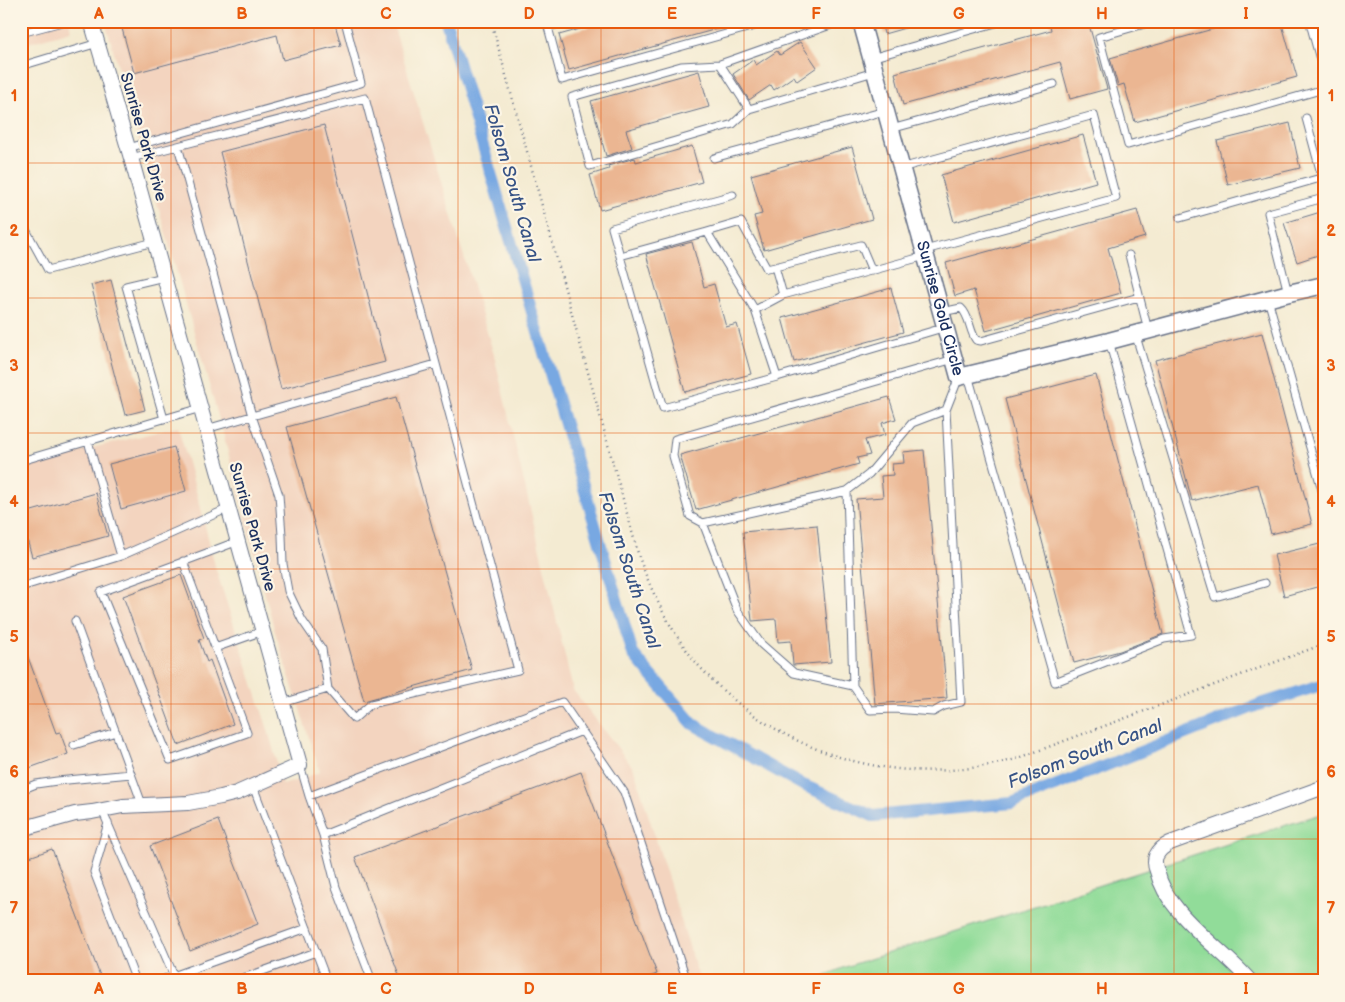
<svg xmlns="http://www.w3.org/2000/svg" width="1345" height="1002" font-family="'Balsamiq Sans',sans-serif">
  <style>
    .built { fill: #f3d4bf }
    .green { fill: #91dc99; stroke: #56867c }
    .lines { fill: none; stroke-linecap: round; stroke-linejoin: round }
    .canal { stroke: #78a8e2; stroke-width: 12 }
    .building { fill: #ebb692 }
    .service-casing { stroke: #677187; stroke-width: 9 }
    .minor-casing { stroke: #677187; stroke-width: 16 }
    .tertiary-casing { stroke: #677187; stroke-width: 19 }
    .path { stroke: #677187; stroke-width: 2.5; stroke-dasharray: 1 4; stroke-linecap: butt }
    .service { stroke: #fff; stroke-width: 7 }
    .minor { stroke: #fff; stroke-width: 14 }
    .tertiary { stroke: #fff; stroke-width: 16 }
    .grid { fill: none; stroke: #e8590c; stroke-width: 1; stroke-opacity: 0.55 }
    .labels { text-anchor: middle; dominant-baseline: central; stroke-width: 4.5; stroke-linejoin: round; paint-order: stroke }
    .street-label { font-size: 16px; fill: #1b2f5e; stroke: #fcf5e5 }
    .water-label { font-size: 18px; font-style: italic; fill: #375386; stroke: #fcf5e5 }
    .neatline { fill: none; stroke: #e8590c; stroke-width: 2 }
    .grid-label { font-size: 16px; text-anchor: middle; font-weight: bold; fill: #e8590c }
  </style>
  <rect width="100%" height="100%" fill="#fcf5e5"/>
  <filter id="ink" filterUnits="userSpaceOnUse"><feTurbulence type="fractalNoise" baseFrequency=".02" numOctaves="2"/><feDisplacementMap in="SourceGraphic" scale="10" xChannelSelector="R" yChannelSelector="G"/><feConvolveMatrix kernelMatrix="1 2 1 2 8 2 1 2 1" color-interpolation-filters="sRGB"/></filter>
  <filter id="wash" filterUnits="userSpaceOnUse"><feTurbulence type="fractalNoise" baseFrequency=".0096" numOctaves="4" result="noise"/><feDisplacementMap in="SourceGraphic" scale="20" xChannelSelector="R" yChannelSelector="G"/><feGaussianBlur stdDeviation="1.12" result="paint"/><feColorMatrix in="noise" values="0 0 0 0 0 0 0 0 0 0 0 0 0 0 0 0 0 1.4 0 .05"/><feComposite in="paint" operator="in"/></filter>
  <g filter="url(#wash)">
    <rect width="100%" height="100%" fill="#f4ebd2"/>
    <path class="built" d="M21,21H69L71,31L21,45Z
      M105,21H392L494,355L573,690L634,769L700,981H21V465L178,427L201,509L216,570L268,730L283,785L320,772L275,632L223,433Z"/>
    <path class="green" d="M1324,813V981H811L848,966Z"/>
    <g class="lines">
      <path class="canal" d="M446,21L633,654L693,724L801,784L873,816L1012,803L1258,705L1324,684"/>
    </g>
    <g id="blocks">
      <path class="building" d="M120,21H334L341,45L283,60L277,35L134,73Z
        M609,21H734L735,24L569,70L559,35Z
        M881,21H919V24L884,34Z
        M1049,21H1088L1107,89L1070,99L1060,62L903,105L895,73L1051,30Z
        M1241,21H1281L1297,77L1135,122L1124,84L1118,86L1110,58Z
        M800,42L817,67L797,81L794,76L774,90L771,85L749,100L733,74L753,60L756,65L777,51L780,55Z
        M699,71L709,107L626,130L632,148L606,156L591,101Z
        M1290,123L1300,168L1228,185L1217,141Z
        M324,125L385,362L281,389L220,152Z
        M1083,135L1096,182L954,222L941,175Z
        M692,146L702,182L600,210L590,175L609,169L608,166L635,158L636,162Z
        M852,147L872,219L764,250L754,216L762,214L751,175Z
        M1137,210L1145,237L1108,248L1121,293L986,331L974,290L955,296L946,263Z
        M1324,211V253L1297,262L1284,223Z
        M692,242L704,287L714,284L726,327L737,324L751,374L685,392L646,254Z
        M111,280L145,410L125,415L91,285Z
        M891,288L903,332L794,362L782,318Z
        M1262,333L1312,524L1271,534L1258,484L1192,501L1155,360Z
        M1096,375L1163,634L1120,651L1074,663L1005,399Z
        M396,397L472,670L364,701L287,427Z
        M889,397L896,419L882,423L885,435L865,440L870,455L857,458L859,464L696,510L680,455Z
        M174,447L186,491L121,509L109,464Z
        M924,450L947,698L875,704L856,499L883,497L881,476L893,475L892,464L904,463L903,452Z
        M96,493L108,536L32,557L21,518V514Z
        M817,525L831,662L793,665L791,641L778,642L776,619L752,621L743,532Z
        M1324,543V585L1284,596L1274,555Z
        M181,575L204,638L199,640L207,662L210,660L233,724L178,745L123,596Z
        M21,641H22L56,733L60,732L68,754L21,771Z
        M581,772L657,974L638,981H401L355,857Z
        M218,820L258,924L190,951L150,846Z
        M52,849L102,981H29L21,960V860Z"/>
    </g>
  </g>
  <g filter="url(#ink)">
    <use href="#blocks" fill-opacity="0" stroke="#677187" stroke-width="1"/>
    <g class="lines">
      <g class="service-casing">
        <path id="service" d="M571,21L548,27L562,80L772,21
          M842,21L720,64L749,109L874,72
          M1155,21L1099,37L1128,145L1324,89
          M21,33L62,22
          M871,58L1003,21
          M720,64L681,66L572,97L590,166L733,124L749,109
          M21,66L98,43
          M1306,118L1322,177
          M891,129L1054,84
          M178,146L252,416L279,495L282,535L283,564L288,591L302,620L322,649L328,689
          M128,148L361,83L345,21
          M131,158L365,98L436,364L206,429
          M714,158L885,111
          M901,168L1094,115L1116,198L925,250
          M1180,218L1324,177
          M21,221L48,270L154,242
          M707,232L741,222L767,269L775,267
          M1129,255L1148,330
          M620,256L612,228L733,195
          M164,277L126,286L164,419
          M1320,287L1324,301
          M1288,293L1268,213L1324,198
          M783,295L775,267L861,245L872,271
          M1268,299L1324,497
          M755,310L777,377L663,408L620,256L707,232L755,310L783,295L925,256
          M942,312L961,308C970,316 969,330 976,340L981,341L1139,297
          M1135,333L1215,597L1265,583
          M968,375L1055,682L1164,639L1191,635L1109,341
          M777,377L946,327
          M88,441L121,556
          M21,461L201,408
          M847,491L853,686L794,673L761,644L737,610L703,523L847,491L869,474L912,423L946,410L959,377
          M703,523L690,516L673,456L675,439L954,359
          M183,561L247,733L170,760L101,592C147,575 192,559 238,541
          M21,587L121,556L229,508
          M75,621L142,804
          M215,648L263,631
          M853,686L870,710L894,709L933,712L944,706L961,702L946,410
          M283,703L328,689L354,719L371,704L518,670L436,364
          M74,745L116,732
          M300,765L309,796L562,702L624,792L687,981
          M253,786L327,981
          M21,790L36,784L57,781L131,774
          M309,796L323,835
          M21,804L28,827
          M102,810L174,976
          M108,823L94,872L136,981
          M159,981L307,928
          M235,981L316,952
          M372,981L336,887L323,835L582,731"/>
      </g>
      <g class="minor-casing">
        <path id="minor" d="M1313,21L1324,61
          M21,829L75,814L92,812L123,806L188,803L221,797L237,793L300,765L131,158L91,21
          M1250,981C1222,948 1167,915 1157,871C1155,866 1154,861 1156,856C1159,850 1164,846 1170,843L1324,787"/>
      </g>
      <g class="tertiary-casing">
        <g id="tertiary">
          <path id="s1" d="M861,21L959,377L1109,341L1289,293L1324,285"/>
        </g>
      </g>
      <path class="path" d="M491,21L639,557C653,596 672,634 699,666C779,756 899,791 1016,759L1324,644"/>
      <use href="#service" class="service"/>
      <use href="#minor" class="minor"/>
      <use href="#tertiary" class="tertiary"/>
    </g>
  </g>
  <path class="grid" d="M171,21V981M314,21V981M458,21V981M601,21V981M744,21V981M888,21V981M1031,21V981M1174,21V981M21,163H1324M21,298H1324M21,433H1324M21,569H1324M21,704H1324M21,839H1324"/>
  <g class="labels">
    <g class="street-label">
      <text transform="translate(143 137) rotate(74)">Sunrise Park Drive</text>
      <text stroke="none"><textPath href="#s1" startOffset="298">Sunrise Gold Circle</textPath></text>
      <text transform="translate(252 527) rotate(74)">Sunrise Park Drive</text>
    </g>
    <g class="water-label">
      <text transform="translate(512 183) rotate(74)">Folsom South Canal</text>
      <text transform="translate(629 570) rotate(72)">Folsom South Canal</text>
      <text transform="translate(1085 754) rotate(-21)">Folsom South Canal</text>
    </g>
  </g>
  <rect width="1345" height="1002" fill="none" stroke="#fcf5e5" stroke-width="55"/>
  <rect x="28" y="28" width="1290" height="946" class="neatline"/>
  <g class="grid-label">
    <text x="99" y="19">A</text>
    <text x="242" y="19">B</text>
    <text x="386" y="19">C</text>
    <text x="529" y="19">D</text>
    <text x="672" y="19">E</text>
    <text x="816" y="19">F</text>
    <text x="959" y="19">G</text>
    <text x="1102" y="19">H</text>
    <text x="1246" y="19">I</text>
    <text x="14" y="101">1</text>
    <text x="1331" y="101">1</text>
    <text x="14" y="236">2</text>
    <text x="1331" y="236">2</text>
    <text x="14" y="371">3</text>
    <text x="1331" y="371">3</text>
    <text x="14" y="507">4</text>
    <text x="1331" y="507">4</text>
    <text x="14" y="642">5</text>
    <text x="1331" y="642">5</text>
    <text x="14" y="777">6</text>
    <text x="1331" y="777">6</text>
    <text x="14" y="913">7</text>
    <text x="1331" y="913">7</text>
    <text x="99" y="994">A</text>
    <text x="242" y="994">B</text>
    <text x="386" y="994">C</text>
    <text x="529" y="994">D</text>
    <text x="672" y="994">E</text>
    <text x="816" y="994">F</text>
    <text x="959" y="994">G</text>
    <text x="1102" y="994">H</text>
    <text x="1246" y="994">I</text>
  </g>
</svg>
